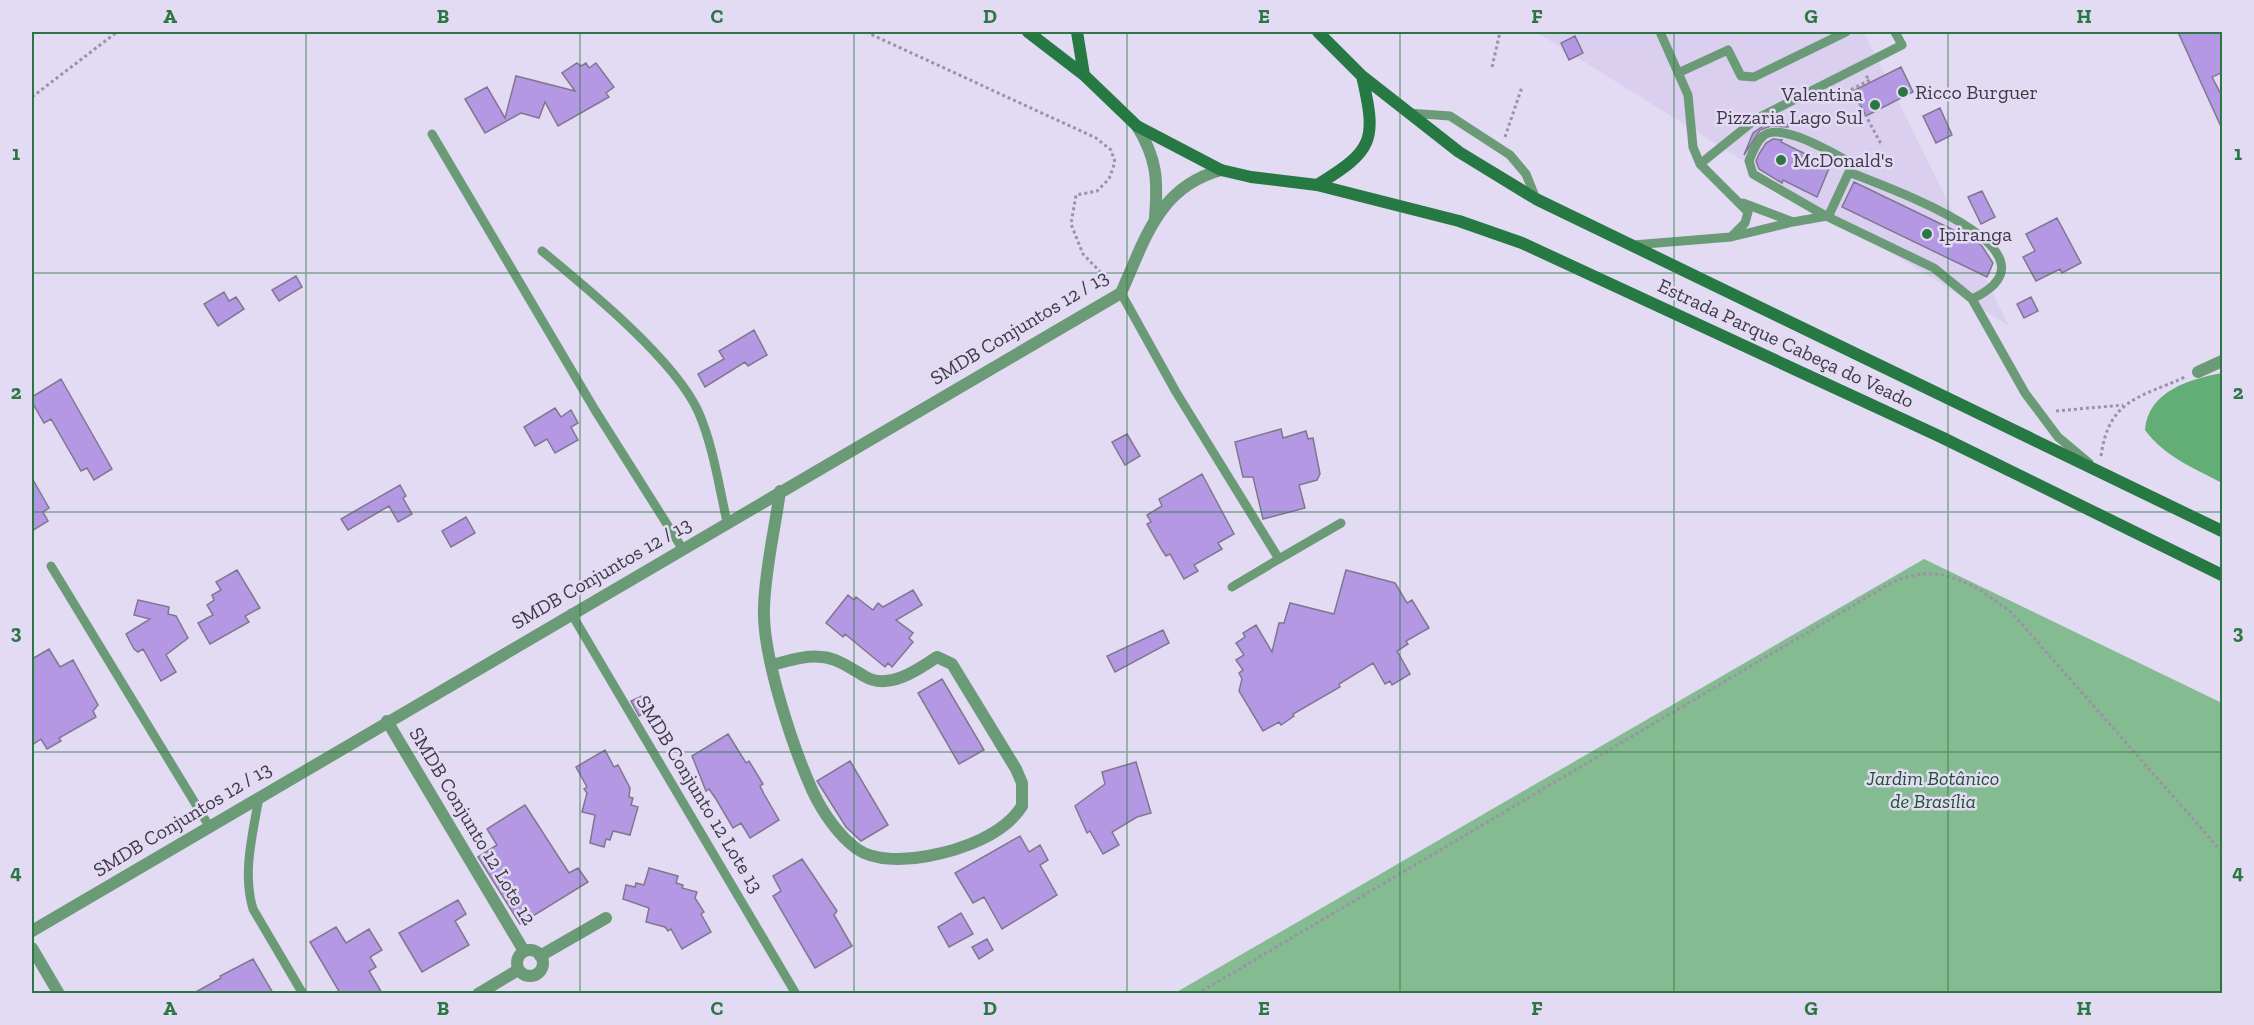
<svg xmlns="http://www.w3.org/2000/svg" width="2254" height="1025" font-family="'Zilla Slab',serif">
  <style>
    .built { fill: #dbcff0 }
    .green { fill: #84bb91 }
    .forest { fill: #63ae77 }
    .building { fill: #b598e3; stroke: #7f778f; stroke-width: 1.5 }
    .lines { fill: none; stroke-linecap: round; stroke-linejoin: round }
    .path { stroke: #9a93a6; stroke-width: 3; stroke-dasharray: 3 3; stroke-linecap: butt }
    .service { stroke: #6a9b76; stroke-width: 9 }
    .minor { stroke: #6a9b76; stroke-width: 12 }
    .secondary { stroke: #277943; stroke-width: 12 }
    .grid { fill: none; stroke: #2c7644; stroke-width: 1.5; stroke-opacity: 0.55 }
    .poi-dot { fill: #2c7644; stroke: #e3daf4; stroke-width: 2 }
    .labels { text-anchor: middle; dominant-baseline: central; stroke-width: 5; stroke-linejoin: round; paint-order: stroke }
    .poi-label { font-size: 20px; fill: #3e3a45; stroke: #e3daf4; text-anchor: start }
    .street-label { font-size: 20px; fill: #3e3a45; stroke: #e3daf4 }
    .park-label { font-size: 20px; font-style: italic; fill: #1d532f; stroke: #e3daf4 }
    .neatline { fill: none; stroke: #2c7644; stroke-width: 2 }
    .grid-label { font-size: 20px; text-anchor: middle; font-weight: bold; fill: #2c7644 }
  </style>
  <rect width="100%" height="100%" fill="#e3daf4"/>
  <path class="built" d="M1536,32H1864L2009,326Z"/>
  <path class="green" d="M1924,559L2222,703V993H1175Z"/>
  <path class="forest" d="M2222,373V483C2194,468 2165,457 2145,430C2148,391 2190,379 2222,373Z"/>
  <path class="building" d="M2178,32H2223V72L2212,77L2223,98V131Z
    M1575,36L1583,53L1569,60L1561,43Z
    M577,63L581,66L586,63L589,68L596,63L614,87L606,93L609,97L558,126L545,102L539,118L521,113L485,133L465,99L487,87L505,118L516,76L575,91L562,73Z
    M1901,67L1913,92L1866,116L1853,91Z
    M1940,108L1952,135L1936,143L1923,116Z
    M1775,123L1789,124L1788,127L1771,126L1760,130L1744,155L1753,133L1763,126Z
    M1773,139L1782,140L1781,142L1830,166L1817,197L1783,180L1782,183L1759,169L1756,161L1759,154L1766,143Z
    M1854,182L1972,239L1982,246L1993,263L1987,277L1842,207Z
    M1982,191L1995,217L1981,224L1968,197Z
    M2057,218L2081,263L2062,273L2060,269L2036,281L2023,257L2035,251L2026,234Z
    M296,276L302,287L279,301L272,290Z
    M224,292L229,301L236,297L244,309L218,326L204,304Z
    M2031,297L2038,311L2024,318L2017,304Z
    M754,330L767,355L748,366L745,362L705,387L698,374L724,359L719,351Z
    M61,379L112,469L94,480L87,468L81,471L51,419L44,423L32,402V397Z
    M555,408L561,417L571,410L578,423L571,427L578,440L555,453L547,439L535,446L524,427Z
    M1281,429L1283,438L1306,431L1308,439L1313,438L1320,474L1317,480L1299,485L1305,508L1263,519L1253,477H1243L1235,442Z
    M1127,434L1140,456L1125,465L1112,442Z
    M1202,474L1234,534L1218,543L1222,549L1194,565L1198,571L1184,579L1170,554L1166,556L1162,550L1147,524L1151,522L1147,515L1162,506L1159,499Z
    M32,478L49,508L43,512L48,521L32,531Z
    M400,485L406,496L403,498L412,514L398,522L389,506L348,530L341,519Z
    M466,517L475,533L451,547L442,531Z
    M237,570L260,608L245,616L249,622L210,644L198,623L213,615L207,605L214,600L212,595L221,590L216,582Z
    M1346,570L1395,583L1407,603L1412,600L1429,628L1406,641L1408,644L1397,651L1410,674L1392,685L1390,681L1385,684L1373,663L1339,684L1340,687L1293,714L1294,716L1281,725L1279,722L1263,731L1239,691L1242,679L1239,673L1243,670L1236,660L1244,655L1236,643L1245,637L1243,633L1256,625L1272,652L1279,623H1284L1290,603L1334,614Z
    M913,590L922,605L896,620L913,633L909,638L913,642L892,667L888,663L885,667L845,634L843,637L826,623L848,595L854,600L856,597L873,610L878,603L883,607Z
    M138,600L169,607L168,614L176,616L188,638L166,655L176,672L161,681L143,649L138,652L134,649L126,634L150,619L134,615Z
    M1163,630L1169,643L1115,672L1107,656Z
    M49,649L60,667L73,660L98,705L93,711L96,717L59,738L61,741L47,749L41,739L32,745V659Z
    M942,679L984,750L959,764L918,693Z
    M642,696L650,710L639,716L631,701Z
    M728,734L746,763L749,761L763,784L760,786L764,794L779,820L750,838L741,823L733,828L716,799L709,789L706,791L692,756Z
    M605,750L614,767L618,765L630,788L629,797L633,798L631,805L638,807L630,835L613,831L610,840L606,839L604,847L590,843L595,815L582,812L587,793L584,789L587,787L576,767Z
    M850,761L888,825L861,841L846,827L817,781Z
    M1136,762L1151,813L1137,817L1112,832L1119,845L1103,854L1090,831L1087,833L1075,806L1105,784L1102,772Z
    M525,805L569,873L578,868L588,882L520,924L478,857L497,845L487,829Z
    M1020,836L1029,852L1040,845L1048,860L1040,865L1057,895L1002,929L984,897L973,903L955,873Z
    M802,859L837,911L834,915L852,946L815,968L773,896L781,891L773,876Z
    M649,868L678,876L676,883L683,885L682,888L697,892L695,898L704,912L701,914L711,932L682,949L671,929L668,931L665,927L646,922L649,908L623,899L626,885L635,887L636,883L644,885Z
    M458,900L466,914L455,921L469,945L422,972L399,933Z
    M961,913L973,934L949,947L938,927Z
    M336,927L346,943L369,929L382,950L370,957L376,967L369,971L382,993H340L310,942Z
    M987,939L993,950L979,959L972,947Z
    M253,959L273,993H194L221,978L220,976Z"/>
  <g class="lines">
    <path class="path" d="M866,32L1096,138L1111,150L1115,162L1109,179L1097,191L1076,195L1071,224L1083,254L1110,282
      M1492,67L1500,32
      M1866,76L1870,80L1852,89L1882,146
      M32,97L117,32
      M1505,137L1522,87
      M2056,411L2123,405
      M2101,456C2109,399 2139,398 2185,377
      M1197,994L1891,583C1939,560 1974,584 2012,613L2222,852"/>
    <path class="service" d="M1660,32L1688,95L1693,147L1700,164L1748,212L1745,223L1731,237
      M1678,73L1728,50L1741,76L1754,77L1846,32
      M1408,113L1450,116L1510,155L1526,174L1536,199
      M432,134L595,410L682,548
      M1700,164L1756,119L1902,45L1895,32
      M1743,203L1793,222L1827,216
      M1824,215L1753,174L1749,161C1752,153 1756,142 1763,136C1781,121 1833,154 1852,163
      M1633,245L1731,237L1793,222
      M542,251C587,288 674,359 698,411C713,445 719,486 727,522
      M1121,293L1176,392L1279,559L1232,587
      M1972,299C2074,251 1882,186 1849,172L1828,217L1934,268L1972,299L2025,393L2058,437L2089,463
      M1279,559L1341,523
      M51,566L209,826
      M571,613L796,994
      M259,797C253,833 242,873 253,909L303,994"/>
    <path class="minor" d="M1137,126C1157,159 1158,179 1155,218
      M2198,372L2222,361
      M772,665C788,661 805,655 822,657C837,658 852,669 864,676C888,691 918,670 937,657L952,664L1016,769L1022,783V806C1004,835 961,850 928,856C908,860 875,862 857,849C839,836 823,813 813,792C793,748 762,655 764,608C765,569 775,529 780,491
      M387,721L524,951
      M32,931L1121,293C1145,240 1158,187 1221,170
      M32,948L59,994
      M517 963a13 13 0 1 1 26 0a13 13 0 1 1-26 0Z
      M540,956L606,918
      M478,994L518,970"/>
    <path class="secondary" d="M1028,32L1084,75L1137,126L1221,170L1251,177L1317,185L1459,221L1522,243L1941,437L2222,575
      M1077,32L1084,75
      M1318,32L1362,76L1459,152L1536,199L2222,531
      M1317,185C1374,150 1377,141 1362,76"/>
  </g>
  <path class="grid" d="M306,32V994M580,32V994M854,32V994M1127,32V994M1400,32V994M1674,32V994M1948,32V994M32,273H2222M32,512H2222M32,752H2222"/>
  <g class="poi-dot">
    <circle cx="1903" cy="92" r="6"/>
    <circle cx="1875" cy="105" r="6"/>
    <circle cx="1781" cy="160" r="6"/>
    <circle cx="1927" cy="234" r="6"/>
  </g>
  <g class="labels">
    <g class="poi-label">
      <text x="1915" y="92">Ricco Burguer</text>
      <text x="1863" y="94" text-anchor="end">Valentina<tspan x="1863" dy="23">Pizzaria Lago Sul</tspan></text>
      <text x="1793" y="160">McDonald's</text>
      <text x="1939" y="234">Ipiranga</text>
    </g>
    <g class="street-label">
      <text transform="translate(1019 327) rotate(-31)">SMDB Conjuntos 12 / 13</text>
      <text transform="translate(1786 343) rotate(25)">Estrada Parque Cabeça do Veado</text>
      <text transform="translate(601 573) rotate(-30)">SMDB Conjuntos 12 / 13</text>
      <text transform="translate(700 794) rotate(59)">SMDB Conjunto 12 Lote 13</text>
      <text transform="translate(182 819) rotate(-31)">SMDB Conjuntos 12 / 13</text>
      <text transform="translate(473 826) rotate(59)">SMDB Conjunto 12 Lote 12</text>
    </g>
    <g class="park-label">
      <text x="1933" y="778">Jardim Botânico<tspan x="1933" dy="23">de Brasília</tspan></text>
    </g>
  </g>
  <rect width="2254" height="1025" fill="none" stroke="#e3daf4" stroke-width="66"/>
  <rect x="33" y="33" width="2188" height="959" class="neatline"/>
  <g class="grid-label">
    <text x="170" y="23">A</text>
    <text x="443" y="23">B</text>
    <text x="717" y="23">C</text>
    <text x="990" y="23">D</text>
    <text x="1264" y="23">E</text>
    <text x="1537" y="23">F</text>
    <text x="1811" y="23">G</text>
    <text x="2084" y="23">H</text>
    <text x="16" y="160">1</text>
    <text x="2238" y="160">1</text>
    <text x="16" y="399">2</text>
    <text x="2238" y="399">2</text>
    <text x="16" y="639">3</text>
    <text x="2238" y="639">3</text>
    <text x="16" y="879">4</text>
    <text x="2238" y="879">4</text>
    <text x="170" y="1015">A</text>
    <text x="443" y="1015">B</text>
    <text x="717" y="1015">C</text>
    <text x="990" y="1015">D</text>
    <text x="1264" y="1015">E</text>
    <text x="1537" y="1015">F</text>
    <text x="1811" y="1015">G</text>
    <text x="2084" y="1015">H</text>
  </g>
</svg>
